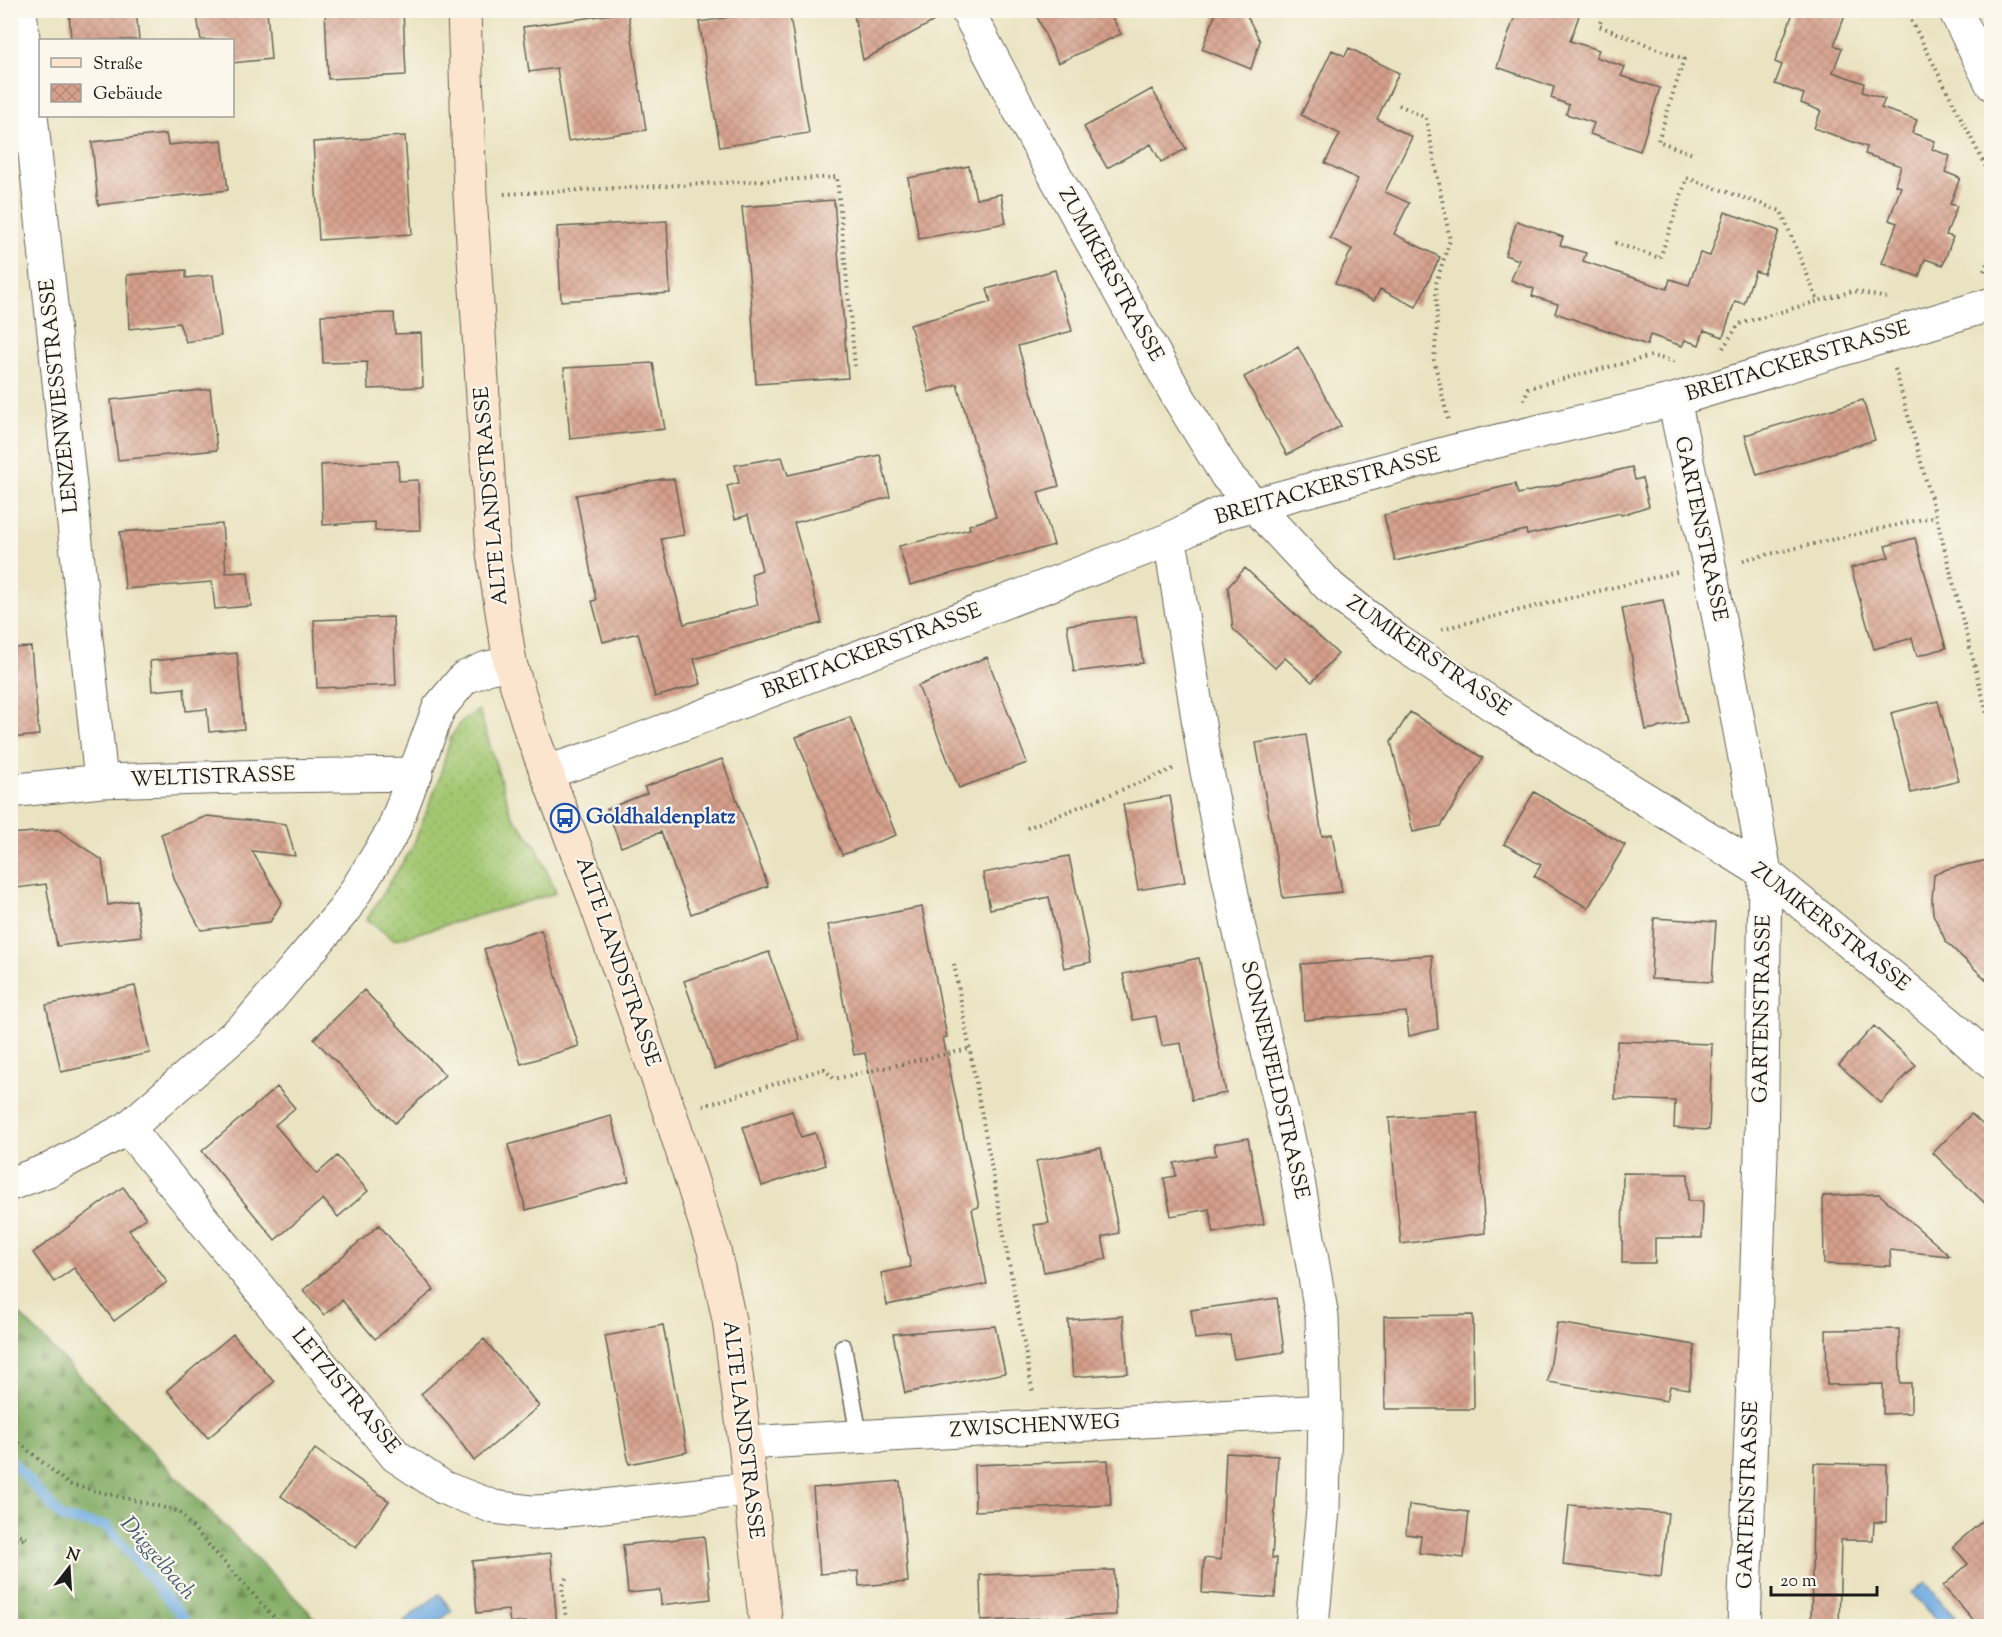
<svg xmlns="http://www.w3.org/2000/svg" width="2002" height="1637" font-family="'Sorts Mill Goudy',serif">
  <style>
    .grass { fill: url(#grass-dots); stroke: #5f7246; stroke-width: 1.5 }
    .forest { fill: url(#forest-firs); stroke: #4e6440; stroke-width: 1.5 }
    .water { fill: #6eaae0; stroke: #45637e; stroke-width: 1.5 }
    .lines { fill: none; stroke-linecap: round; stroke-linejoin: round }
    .stream { stroke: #6eaae0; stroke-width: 10 }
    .building { fill: url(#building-cross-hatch) }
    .lane-casing { stroke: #646256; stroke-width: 19 }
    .street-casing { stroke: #646256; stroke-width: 35 }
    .secondary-casing { stroke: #646256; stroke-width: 35 }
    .path { stroke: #646256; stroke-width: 4; stroke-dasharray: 1.5 4.5; stroke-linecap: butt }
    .lane { stroke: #fff; stroke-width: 16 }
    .street { stroke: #fff; stroke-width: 33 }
    .secondary { stroke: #fce5cf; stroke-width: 33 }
    .labels { text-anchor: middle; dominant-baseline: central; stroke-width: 4.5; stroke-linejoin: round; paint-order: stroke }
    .street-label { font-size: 21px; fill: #1c1c1c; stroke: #fbf7ec }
    .transit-label { font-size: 21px; font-weight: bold; fill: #164399; stroke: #fbf7ec; text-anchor: start }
    .water-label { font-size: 22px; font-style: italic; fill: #415c74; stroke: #fbf7ec }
  </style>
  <defs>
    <pattern id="grass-dots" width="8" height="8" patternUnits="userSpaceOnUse" patternTransform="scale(1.5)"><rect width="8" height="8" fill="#a2c771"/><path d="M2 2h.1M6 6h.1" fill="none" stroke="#8baa61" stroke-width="1.8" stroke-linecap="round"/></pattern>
    <pattern id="forest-firs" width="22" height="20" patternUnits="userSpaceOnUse" patternTransform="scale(1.5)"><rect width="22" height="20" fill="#81ac63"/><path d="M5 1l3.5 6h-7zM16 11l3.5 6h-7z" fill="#698b51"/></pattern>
    <pattern id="building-cross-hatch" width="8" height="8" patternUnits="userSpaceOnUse" patternTransform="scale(1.5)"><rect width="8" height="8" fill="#d59f8b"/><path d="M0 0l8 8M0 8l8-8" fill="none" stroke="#b68877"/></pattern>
  </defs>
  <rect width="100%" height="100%" fill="#fbf7ec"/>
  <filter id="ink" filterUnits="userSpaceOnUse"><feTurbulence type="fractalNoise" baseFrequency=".0167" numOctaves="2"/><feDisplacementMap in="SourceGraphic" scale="12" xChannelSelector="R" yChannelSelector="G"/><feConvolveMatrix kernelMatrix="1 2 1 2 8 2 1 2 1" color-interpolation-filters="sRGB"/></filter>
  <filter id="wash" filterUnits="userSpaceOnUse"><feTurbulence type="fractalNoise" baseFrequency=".008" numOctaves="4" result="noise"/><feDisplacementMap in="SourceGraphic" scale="24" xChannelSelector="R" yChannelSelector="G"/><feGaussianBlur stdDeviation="1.35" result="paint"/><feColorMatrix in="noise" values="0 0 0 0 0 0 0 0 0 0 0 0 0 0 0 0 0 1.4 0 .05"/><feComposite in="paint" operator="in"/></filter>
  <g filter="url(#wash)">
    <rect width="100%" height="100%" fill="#eae3c1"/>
    <path class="grass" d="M479,710L511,814L536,846L556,893L394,940L367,919L413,846L438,782L451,737L461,722Z"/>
    <path class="forest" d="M10,1304L189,1490L323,1626H11Z"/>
    <path class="water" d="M1925,1582L1955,1618L1945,1626H1941L1912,1593Z
      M439,1594L452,1611L432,1626H409L404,1621Z"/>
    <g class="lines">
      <path class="stream" d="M10,1459L63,1519L107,1526L190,1626"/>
    </g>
    <g id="blocks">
      <path class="building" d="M69,10H136L139,40H71Z
        M196,10H267L271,59L232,63V40H201Z
        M340,10H403L406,75L328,79L325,11Z
        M774,10H789L809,133L720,147L699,22Z
        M853,10H948L949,13L863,60Z
        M1034,10H1108L1121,34L1058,63Z
        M1217,10H1244L1260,41L1251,69L1202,49Z
        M1517,10H1581L1570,41L1599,50L1596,57L1625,67L1621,76L1660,88L1640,151L1590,134L1594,123L1566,114L1569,105L1551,98L1554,87L1497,67Z
        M1794,10H1847L1834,45L1842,48L1833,72L1864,83L1862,92L1885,99L1881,108L1917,120L1912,133L1935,141L1932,149L1950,156L1945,172L1960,178L1950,204L1957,206L1946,235L1953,237L1943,265L1925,259L1919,277L1882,263L1897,223L1889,220L1901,187L1895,185L1901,166L1865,154L1867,147L1814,128L1821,111L1801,103L1804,94L1775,84L1782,65L1775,62Z
        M628,12L646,130L568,141L557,68L529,72L523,27Z
        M1349,48L1399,73L1377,119L1412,137L1385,192L1409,203L1394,234L1440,257L1416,307L1380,289L1374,301L1335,283L1352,249L1330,238L1358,179L1325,163L1340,134L1301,115L1332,50L1345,56Z
        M1152,89L1186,149L1161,162L1151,144L1107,168L1084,127Z
        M166,134L168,145L222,140L228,190L98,205L92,142Z
        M405,136L412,234L319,240L313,142Z
        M969,166L976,199L1001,194L1006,223L919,239L908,178Z
        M834,200L848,378L756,384L751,295L742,207Z
        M1725,212L1779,231L1764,274L1755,271L1744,304L1735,301L1723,337L1704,330L1699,345L1685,340L1682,346L1650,335L1647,345L1600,328L1555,313L1558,304L1532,296L1534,289L1511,280L1519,260L1505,255L1517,221L1563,237L1560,245L1586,253L1583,261L1667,289L1670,279L1689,285L1700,253L1710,256Z
        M667,221L670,293L561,301L557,227Z
        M186,270V278L213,275L221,336L186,342L179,323L129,329L127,275Z
        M1055,270L1072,331L1018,346L1059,486L1038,492L1054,545L910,585L899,546L970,529L969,525L996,517L957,384L929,392L910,325L991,302L987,289Z
        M394,313L395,334L421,333L423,387L368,389L367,362L323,363L321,315Z
        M1298,347L1341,426L1287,455L1244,377Z
        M653,363L665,429L570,439L564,368Z
        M210,389L217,450L118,460L111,400Z
        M1863,400L1875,440L1757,475L1745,435Z
        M880,455L890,497L794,523L822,623L694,659L701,684L655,697L638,633L603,642L592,601L596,600L576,495L662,479H674L684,535L661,539L684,624L758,605L751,574L762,570L748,515L735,519L727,486L739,483L735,465L782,457L788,475Z
        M398,461L399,481L418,480L420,530L375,531V522L323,525L321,465Z
        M1632,467L1635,480L1642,478L1649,506L1621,515L1620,513L1527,535L1526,530L1395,561L1384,515L1515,484L1518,494Z
        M222,524L226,573L248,572L251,606L215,609L212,582L125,589L120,532Z
        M1915,538L1946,648L1917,656L1912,638L1874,649L1851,568L1889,557L1885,546Z
        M1245,568L1338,654L1312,682L1285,658L1275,668L1233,629L1228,587Z
        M1663,600L1687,722L1646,730L1622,608Z
        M1136,616L1143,663L1074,672L1067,625Z
        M393,617L396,685L317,688L314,620Z
        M31,647L39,735L10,738V648Z
        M237,653L244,729L209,732L207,709L186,711L184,688L152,691L150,661Z
        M987,657L1027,763L959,788L918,686Z
        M1938,701L1959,781L1911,793L1891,713Z
        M1410,712L1483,758L1441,826L1413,832L1391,742Z
        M850,717L896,835L842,855L796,737Z
        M1306,735L1322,836L1332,834L1342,892L1283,898L1256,743Z
        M722,759L768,886L691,914L661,832L621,847L607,809L647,793L644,787Z
        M1534,792L1625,845L1588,908L1534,876L1541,865L1504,844Z
        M1170,796L1185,882L1138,890L1123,804Z
        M207,816L286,824L295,856L252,851L282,902L270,922L201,930L175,881L161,834Z
        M58,830L102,860L108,905L136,900L141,936L57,946L46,884L10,889V834Z
        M1069,856L1091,962L1064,968L1049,897L990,909L983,873Z
        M1992,859V985L1946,942L1933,914L1932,900L1934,875L1947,869Z
        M922,907L947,1037L943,1038L979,1207L972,1209L987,1284L887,1305L881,1273L911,1267L865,1053L854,1055L828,925Z
        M1654,918L1716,922L1712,982L1651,979Z
        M541,930L579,1046L521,1064L484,949Z
        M769,952L800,1040L715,1069L684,981Z
        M1432,955L1438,1029L1409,1036L1406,1012L1304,1020L1301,964Z
        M1199,958L1226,1093L1192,1100L1181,1043L1162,1046L1156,1016L1133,1020L1123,974Z
        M135,986L150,1053L61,1072L46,1005Z
        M364,990L445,1075L395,1123L314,1039Z
        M1874,1026L1916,1065L1881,1103L1839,1065Z
        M1617,1041L1712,1044L1709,1130L1674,1128L1675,1101L1615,1099Z
        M277,1087L295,1108L275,1125L317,1174L337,1156L368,1191L338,1217L323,1199L275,1240L202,1151Z
        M792,1111L801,1137L815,1133L826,1165L762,1186L743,1127Z
        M1477,1113L1485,1233L1401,1244L1389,1118Z
        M1971,1114L1992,1133V1210L1933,1153Z
        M611,1116L629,1181L526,1210L508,1145Z
        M1248,1138L1264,1224L1214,1233L1209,1209L1171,1216L1164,1178L1176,1176L1174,1163L1216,1155L1214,1144Z
        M1101,1148L1119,1233L1102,1237L1107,1259L1044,1272L1034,1225L1049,1223L1036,1161Z
        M1623,1173L1688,1174V1201H1703L1702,1238H1655V1263H1622Z
        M123,1187L146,1218L129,1230L167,1282L114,1321L74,1268L54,1282L33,1253Z
        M1879,1194L1950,1256L1890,1250L1891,1266L1824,1264L1823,1196Z
        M379,1225L434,1290L375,1339L342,1300L324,1315L303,1290Z
        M1277,1298L1284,1352L1234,1359L1230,1335L1195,1339L1191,1310Z
        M1473,1315L1474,1409H1385L1384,1316Z
        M1123,1316L1128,1373L1073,1377L1068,1320Z
        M1557,1323L1695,1345L1689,1389L1670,1386L1667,1401L1548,1382Z
        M663,1325L687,1452L629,1464L605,1336Z
        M995,1326L1005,1373L905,1393L893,1334Z
        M1899,1329L1900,1383H1911V1413L1883,1414V1384L1827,1385L1826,1330Z
        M233,1334L274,1382L208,1438L167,1390Z
        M484,1339L539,1406L474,1461L449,1426L421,1394Z
        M315,1449L389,1501L356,1548L281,1496Z
        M1226,1453L1278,1456L1272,1558H1277L1275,1598L1202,1593L1204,1558L1221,1560Z
        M1108,1460L1111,1505L975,1511L974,1465Z
        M1814,1463L1887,1465L1886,1522H1874L1873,1540H1841L1839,1626H1811Z
        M900,1481L908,1582L859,1586L858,1571L820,1574L813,1488Z
        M1409,1505L1469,1512L1464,1558L1419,1553L1421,1536L1406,1534Z
        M1569,1505L1668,1513L1661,1577L1563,1565Z
        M1992,1513V1626H1978L1943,1586L1968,1564L1953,1546Z
        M704,1536L711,1599L661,1605L660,1590L628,1593L623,1545Z
        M551,1553L557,1626H527L526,1622L510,1623L508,1610L477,1613L472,1561Z
        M1114,1570L1116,1615L981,1621L980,1575Z"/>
    </g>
  </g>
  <g filter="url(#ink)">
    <use href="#blocks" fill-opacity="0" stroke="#646256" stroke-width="1.5"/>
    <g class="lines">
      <g class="lane-casing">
        <path id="lane" d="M843,1347L859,1436"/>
      </g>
      <g class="street-casing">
        <path id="street" d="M20,10L101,781
          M967,10L1031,132L1177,395L1227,476L1330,587L1396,640L1499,709L1765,873L1947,1022L1992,1063
          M1955,10L1992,84
          M1674,400L1709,565L1750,785L1765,873L1761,1154L1744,1626
          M1168,540L1173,557L1204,757L1238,924L1297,1175L1322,1317L1325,1411L1323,1509L1312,1626
          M547,772L600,755L1168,540L1219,514L1455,451L1674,400L1992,304
          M10,791L101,781L270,776L416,774
          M128,1128L396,1456L444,1488L494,1507L532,1512L560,1511L750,1489
          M10,1184L51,1169L128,1128L249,1023L344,910L393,831L439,708L464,678L487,668L510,663
          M745,1443L1325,1411"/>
      </g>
      <g class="secondary-casing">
        <path id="secondary" d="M464,10L470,195L493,553L510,663L530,729L592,892L671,1116L714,1250L729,1320L745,1443L766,1626"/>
      </g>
      <path class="path" d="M1605,10L1599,26L1684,59L1658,141L1695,155
        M1906,10L1992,179
        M1399,105L1426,118L1450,240L1436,283L1437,326L1434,360L1448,419
        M504,194L837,177L855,366
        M1615,243L1660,258L1687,178L1781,211L1818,301
        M1984,271L1992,252
        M1723,348L1739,324L1853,291L1887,298
        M1895,369L1936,516L1992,733
        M1524,400L1528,388L1651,356L1677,362
        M1743,560L1936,516
        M1442,629L1677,572
        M1027,828L1173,769
        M954,964L1033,1393
        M703,1106L824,1069L834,1079L969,1049
        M10,1435L68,1484L178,1511L282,1626
        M10,1528L27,1539L10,1540
        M566,1578L562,1587L567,1626
        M389,1625L390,1626"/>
      <use href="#lane" class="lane"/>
      <use href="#street" class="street"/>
      <use href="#secondary" class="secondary"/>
    </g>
  </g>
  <defs>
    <g id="bus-ring" transform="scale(1.5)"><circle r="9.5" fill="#fbf7ec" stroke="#1a4fb4" stroke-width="1.5"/><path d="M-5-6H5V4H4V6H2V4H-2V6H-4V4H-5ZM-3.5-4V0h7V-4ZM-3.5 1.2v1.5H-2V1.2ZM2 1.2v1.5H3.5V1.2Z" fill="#1a4fb4"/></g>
  </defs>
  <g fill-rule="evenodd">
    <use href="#bus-ring" x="565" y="818"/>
  </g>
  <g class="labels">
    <g class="street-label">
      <text transform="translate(1110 275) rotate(61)">ZUMIKERSTRASSE</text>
      <text transform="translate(1798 362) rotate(-17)">BREITACKERSTRASSE</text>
      <text transform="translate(60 396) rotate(-96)">LENZENWIESSTRASSE</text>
      <text transform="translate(1328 487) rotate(-16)">BREITACKERSTRASSE</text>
      <text transform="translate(492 496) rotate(-95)">ALTE LANDSTRASSE</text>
      <text transform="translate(1700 529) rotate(78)">GARTENSTRASSE</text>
      <text transform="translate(872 652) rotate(-21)">BREITACKERSTRASSE</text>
      <text transform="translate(1428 657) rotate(35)">ZUMIKERSTRASSE</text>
      <text transform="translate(213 778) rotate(-2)">WELTISTRASSE</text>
      <text transform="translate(1830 928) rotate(38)">ZUMIKERSTRASSE</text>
      <text transform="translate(617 962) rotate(71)">ALTE LANDSTRASSE</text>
      <text transform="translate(1763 1009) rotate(-89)">GARTENSTRASSE</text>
      <text transform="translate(1274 1080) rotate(77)">SONNENFELDSTRASSE</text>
      <text transform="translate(345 1392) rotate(50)">LETZISTRASSE</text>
      <text transform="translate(1035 1427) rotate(-3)">ZWISCHENWEG</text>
      <text transform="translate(742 1430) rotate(83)">ALTE LANDSTRASSE</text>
      <text transform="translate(1749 1495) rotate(-88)">GARTENSTRASSE</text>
    </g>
    <g class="transit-label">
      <text x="586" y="818">Goldhaldenplatz</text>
    </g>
    <g class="water-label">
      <text transform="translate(157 1559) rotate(49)">Düggelbach</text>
    </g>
  </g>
  <rect width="2002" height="1637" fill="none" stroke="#fbf7ec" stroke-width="36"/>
  <rect x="39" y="39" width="195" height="78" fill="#fbf7ec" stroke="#a29f99" stroke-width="1.5"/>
  <rect x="51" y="58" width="30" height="9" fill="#fce5cf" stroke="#a29f99" stroke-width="1.5"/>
  <text x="93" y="69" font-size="18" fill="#1c1c1c">Straße</text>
  <rect x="51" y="84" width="30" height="18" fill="url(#building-cross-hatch)" stroke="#a29f99" stroke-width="1.5"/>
  <text x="93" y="99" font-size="18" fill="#1c1c1c">Gebäude</text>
  <g transform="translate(69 1568) rotate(17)" stroke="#fbf7ec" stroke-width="4.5" paint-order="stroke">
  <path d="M0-4.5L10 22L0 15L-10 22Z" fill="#1c1c1c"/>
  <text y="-9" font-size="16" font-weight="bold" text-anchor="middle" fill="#1c1c1c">N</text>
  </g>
  <path d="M1771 1586v9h106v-9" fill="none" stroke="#1c1c1c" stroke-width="3"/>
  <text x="1780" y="1586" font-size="18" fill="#1c1c1c" stroke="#fbf7ec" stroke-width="4.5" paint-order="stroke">20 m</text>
</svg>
